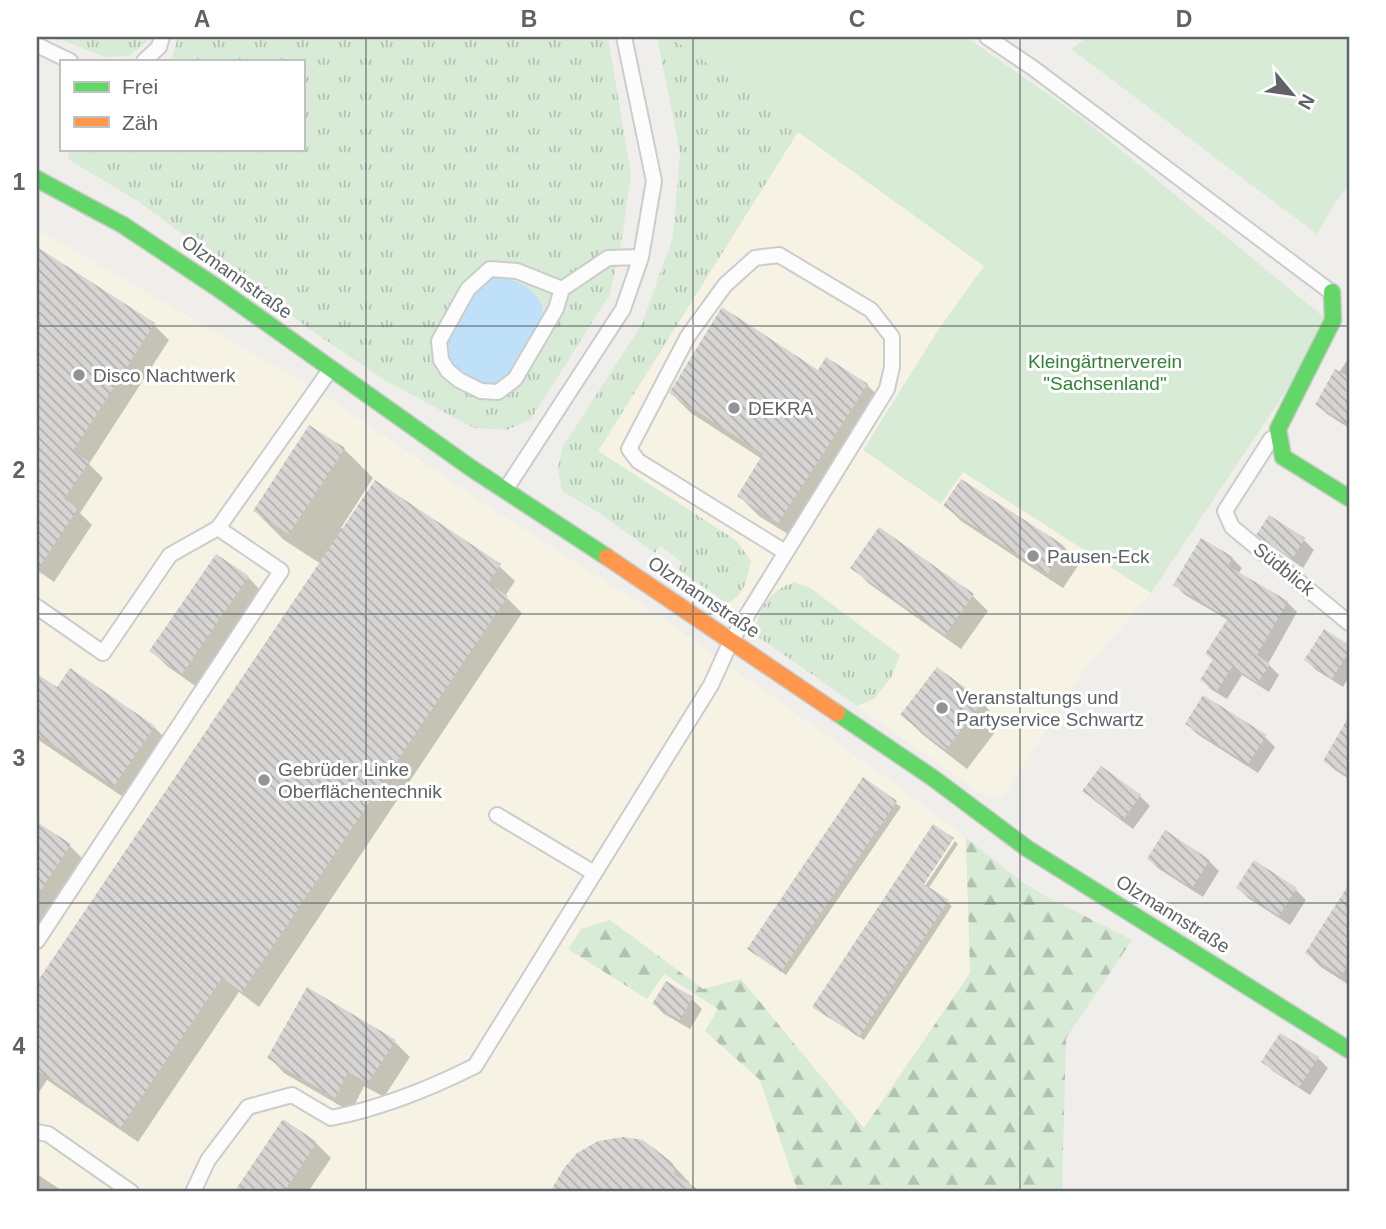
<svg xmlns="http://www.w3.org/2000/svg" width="1386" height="1229" font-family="Helvetica,sans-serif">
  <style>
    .commercial { fill: #f7f3e4 }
    .grass { fill: url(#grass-tufts) }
    .forest { fill: url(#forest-firs) }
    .green { fill: #d8ebd6 }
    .water { fill: #bfe0f9 }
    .shadow { fill: #0003 }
    .building { fill: url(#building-back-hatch) }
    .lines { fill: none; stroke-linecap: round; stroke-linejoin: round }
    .lane-casing { stroke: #cbcccc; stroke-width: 18 }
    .fast-casing { stroke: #cacacb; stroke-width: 19 }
    .slow-casing { stroke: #cacacb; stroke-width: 19 }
    .lane { stroke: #fdfcfc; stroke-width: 14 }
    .fast { stroke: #63d668; stroke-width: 16 }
    .slow { stroke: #ff974d; stroke-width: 16 }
    .grid { fill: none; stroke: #5f6368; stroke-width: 2; stroke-opacity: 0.55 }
    .poi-dot { fill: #919496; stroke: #fff; stroke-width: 2.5 }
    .labels { text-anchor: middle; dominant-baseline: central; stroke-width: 6; stroke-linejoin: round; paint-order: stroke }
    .street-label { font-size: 19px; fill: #5f6368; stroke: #fff }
    .park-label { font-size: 19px; fill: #348238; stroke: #fff }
    .poi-label { font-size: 19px; fill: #5f6368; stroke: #fff; text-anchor: start }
    .neatline { fill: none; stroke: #5f6368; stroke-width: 2.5 }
    .grid-label { font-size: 23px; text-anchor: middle; font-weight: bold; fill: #5f6368 }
  </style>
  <defs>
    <pattern id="grass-tufts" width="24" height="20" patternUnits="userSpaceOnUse" patternTransform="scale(1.75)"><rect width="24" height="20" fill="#d8ebd6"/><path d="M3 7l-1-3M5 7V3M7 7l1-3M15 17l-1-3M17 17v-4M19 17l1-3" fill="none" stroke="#b2c2b1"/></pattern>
    <pattern id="forest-firs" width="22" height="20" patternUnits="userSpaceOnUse" patternTransform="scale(1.75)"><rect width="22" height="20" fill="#d8ebd6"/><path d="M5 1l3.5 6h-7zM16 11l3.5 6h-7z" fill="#b2c2b1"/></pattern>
    <pattern id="building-back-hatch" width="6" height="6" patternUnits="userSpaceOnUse" patternTransform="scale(1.75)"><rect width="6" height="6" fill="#d6d5d3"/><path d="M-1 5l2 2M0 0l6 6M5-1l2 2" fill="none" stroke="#b1b0af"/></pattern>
  </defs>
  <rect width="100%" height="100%" fill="#efeeea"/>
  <path class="commercial" d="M798,132L985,266L938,330L864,450L962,471L1151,593L1083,671L1005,795L986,797L754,634L727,603L731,602L737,541L598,451Z
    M37,229L313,388L482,502L661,617L902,789L966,838L970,973L863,1129L741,979L703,989L610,920L647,998L664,973L718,1010L705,1032L760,1080L798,1192H37Z"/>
  <path class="grass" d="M54,37H152L129,56L105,57Z
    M178,37H608L631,175L622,237L610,294L531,419L507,430L474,428L386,381L311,330L139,202L68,159L70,149H303V61H171Z
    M657,37H670L772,108L798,132L598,451L737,541L751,561C747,578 745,596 727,603L678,569L682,562L663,548L660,546L655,553L599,513L562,491L558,468L562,448L642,324L673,237L680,152Z
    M795,582L810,588L900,655L892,676L874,699L857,706L754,634C757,609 771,589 795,582Z"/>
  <path class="forest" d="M966,838L1018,879L1045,896L1132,940L1066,1038L1062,1192H798L760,1080L705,1031L718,1009L664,974L647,999L568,949L581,929L610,920L703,989L741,979L864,1128L970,973Z"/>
  <path class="green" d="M670,37H966L1082,118L1326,319L1290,385L1151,593L963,472L941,504L863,450L938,330L984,266L798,132L772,108Z
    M1088,37H1349V184L1333,206L1317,234L1071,49Z"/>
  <path class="water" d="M497,276C518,280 548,293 542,320C540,330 530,340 525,349C520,357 515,369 508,376C487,395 463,375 448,359C446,331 472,290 497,276Z"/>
  <path class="shadow" d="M37,249L154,325L169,340L89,464L103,478L80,513L92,525L54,582L37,570Z
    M1349,358V428L1327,414L1317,404Z
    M819,372L867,385L887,405L799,541L759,516L739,496L762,459L691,413L671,393Z
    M344,449L373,478L341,528L499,566L515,581L505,596L522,613L259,1007L239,992L138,1142L47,1080L37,1095V987L321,564L284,540L255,511Z
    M962,481L1064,547L1080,563L1063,588L961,521L946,506Z
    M1269,518L1304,540L1314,550L1303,568L1269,544L1259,534Z
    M880,529L973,596L988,611L961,649L868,583L853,567Z
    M1232,558L1242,568L1238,574L1287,602L1297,612L1268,664L1279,675L1269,692L1242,675L1227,699L1212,690L1202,680L1214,661L1207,654L1228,620L1185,595L1175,585Z
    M248,577L263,593L198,688L167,666L152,651Z
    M1324,631L1349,648V677L1343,687L1316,670L1306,660Z
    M71,670L154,727L174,747L135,805L37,739V676L57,690Z
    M982,703L1002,723L967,769L923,735L903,715Z
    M1187,724L1265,737L1275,747L1258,773L1197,734Z
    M1343,730L1349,733V779L1335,770L1325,761Z
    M863,780L901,807L786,975L754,953Z
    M1085,791L1140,796L1150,806L1133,829L1095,801Z
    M37,824L70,846L90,866L37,946Z
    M955,841L958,844L928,889L952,906L864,1040L819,1011L918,890L921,892Z
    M1149,859L1209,861L1219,871L1203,897L1159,869Z
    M1254,862L1296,890L1306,900L1290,925L1248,898L1238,888Z
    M1349,887V985L1321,967L1307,953Z
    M666,983L692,999L702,1009L690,1029L664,1014L654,1004Z
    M395,1042L410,1057L384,1097L364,1086L351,1112L284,1073L269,1057Z
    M1318,1058L1328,1068L1310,1095L1273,1071L1263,1061Z
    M283,1121L316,1143L331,1158L308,1192H236Z
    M672,1164L689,1182L690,1186L699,1192H554V1188Z
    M37,1174L64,1192H37Z"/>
  <path class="building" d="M37,247L155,323L73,451L89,462L64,499L78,508L37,571Z
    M722,307L818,370L826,357L868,384L778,523L737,496L763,454L669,393Z
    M1335,369L1349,377V425L1315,405Z
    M309,425L345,448L289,534L253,511Z
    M961,479L1065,546L1048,574L943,506Z
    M375,480L501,564L488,583L508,596L242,992L222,978L121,1127L37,1070V982Z
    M1269,515L1305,538L1292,559L1256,535Z
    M879,527L974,594L945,635L850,568Z
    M1201,538L1233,557L1228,566L1288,601L1257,655L1270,664L1258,683L1232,667L1217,691L1200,680L1213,659L1205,654L1228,618L1173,585Z
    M216,554L249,576L182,674L149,651Z
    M1324,629L1349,645V652L1332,679L1304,660Z
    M937,667L983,701L946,750L900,715Z
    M70,668L155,726L114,786L37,734V674L57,687Z
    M1203,695L1267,735L1248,764L1185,724Z
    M1349,716V776L1323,761Z
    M1101,766L1141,795L1123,820L1082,791Z
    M863,777L897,801L781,972L747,949Z
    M37,822L71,844L37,896Z
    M933,824L954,838L924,884L949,900L859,1037L812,1007Z
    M1165,830L1210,860L1192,888L1147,859Z
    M1254,860L1297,888L1279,916L1236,888Z
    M1349,884V963L1341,976L1305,953Z
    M666,981L693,997L680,1020L652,1004Z
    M307,987L396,1040L368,1083L348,1072L335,1098L267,1058Z
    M1280,1033L1319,1057L1299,1087L1261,1062Z
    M283,1119L317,1142L284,1192H234Z
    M623,1137L643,1140L673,1163L675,1175L702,1192H550L564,1168L577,1153L598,1141Z"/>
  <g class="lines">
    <g class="lane-casing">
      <path id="lane" d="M987,37L1033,68L1331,292
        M37,45L70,61
        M144,61L159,47L162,37
        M562,289L517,271L490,269L468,289L439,341L441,360L448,371L459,380L481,391L498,392L515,379L556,309L562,289L608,258L641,257
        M1271,439L1225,511L1232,527L1349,623
        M506,489L623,309L641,257L654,181L624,37
        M37,607L103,653L170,555L218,528L330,370
        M497,815L594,873
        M37,941L281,571L218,528
        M37,1132L48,1134L131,1192
        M193,1192L208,1160L248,1107L292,1095L331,1118C382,1108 429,1089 475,1066L711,685L731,641L887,389L892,367V337L871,310L779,255L755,258L725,285L688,336L629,449L638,461L785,552"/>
    </g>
    <g class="fast-casing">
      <path id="fast" d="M37,179L123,225L216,287L471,468L607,557
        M1332,292L1333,320L1278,429L1283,457L1349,498
        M837,713L933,778L1028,849L1349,1050"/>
    </g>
    <g class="slow-casing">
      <path id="slow" d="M607,557L837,713"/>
    </g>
    <use href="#lane" class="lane"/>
    <use href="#fast" class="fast"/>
    <use href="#slow" class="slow"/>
  </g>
  <path class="grid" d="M366,37V1192M693,37V1192M1020,37V1192M37,326H1349M37,614H1349M37,903H1349"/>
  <g class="poi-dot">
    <circle cx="79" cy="375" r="7"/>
    <circle cx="734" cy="408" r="7"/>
    <circle cx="1033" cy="556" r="7"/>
    <circle cx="942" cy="708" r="7"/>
    <circle cx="264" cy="780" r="7"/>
  </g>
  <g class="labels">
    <g class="street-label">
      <text transform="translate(237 277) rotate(35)">Olzmannstraße</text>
      <text transform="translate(1284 569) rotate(39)">Südblick</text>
      <text transform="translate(704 597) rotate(34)">Olzmannstraße</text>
      <text transform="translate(1173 914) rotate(32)">Olzmannstraße</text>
    </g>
    <g class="park-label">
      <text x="1105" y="361">Kleingärtnerverein<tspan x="1105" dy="22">"Sachsenland"</tspan></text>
    </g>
    <g class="poi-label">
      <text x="93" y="375">Disco Nachtwerk</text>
      <text x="748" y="408">DEKRA</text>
      <text x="1047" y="556">Pausen-Eck</text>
      <text x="956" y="697">Veranstaltungs und<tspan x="956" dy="22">Partyservice Schwartz</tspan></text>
      <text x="278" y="769">Gebrüder Linke<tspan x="278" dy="22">Oberflächentechnik</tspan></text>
    </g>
  </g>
  <rect width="1386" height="1229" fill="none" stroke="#ffffff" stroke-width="77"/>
  <rect x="60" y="60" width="245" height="91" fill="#ffffff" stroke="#bfc1c3" stroke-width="2"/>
  <rect x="74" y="82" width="35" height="10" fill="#63d668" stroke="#bfc1c3" stroke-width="2"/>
  <text x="122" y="94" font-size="21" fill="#5f6368">Frei</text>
  <rect x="74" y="117" width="35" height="10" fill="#ff974d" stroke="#bfc1c3" stroke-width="2"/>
  <text x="122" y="130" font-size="21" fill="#5f6368">Zäh</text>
  <g transform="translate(1292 94) rotate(119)" stroke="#ffffff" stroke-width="5" paint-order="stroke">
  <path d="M0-5L12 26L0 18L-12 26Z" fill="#5f6368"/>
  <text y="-10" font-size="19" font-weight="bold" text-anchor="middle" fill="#5f6368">N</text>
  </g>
  <rect x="38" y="38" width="1310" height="1152" class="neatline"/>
  <g class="grid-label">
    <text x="202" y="27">A</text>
    <text x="529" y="27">B</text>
    <text x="857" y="27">C</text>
    <text x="1184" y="27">D</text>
    <text x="19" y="190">1</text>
    <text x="19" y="478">2</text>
    <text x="19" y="766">3</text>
    <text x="19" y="1054">4</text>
  </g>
</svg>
